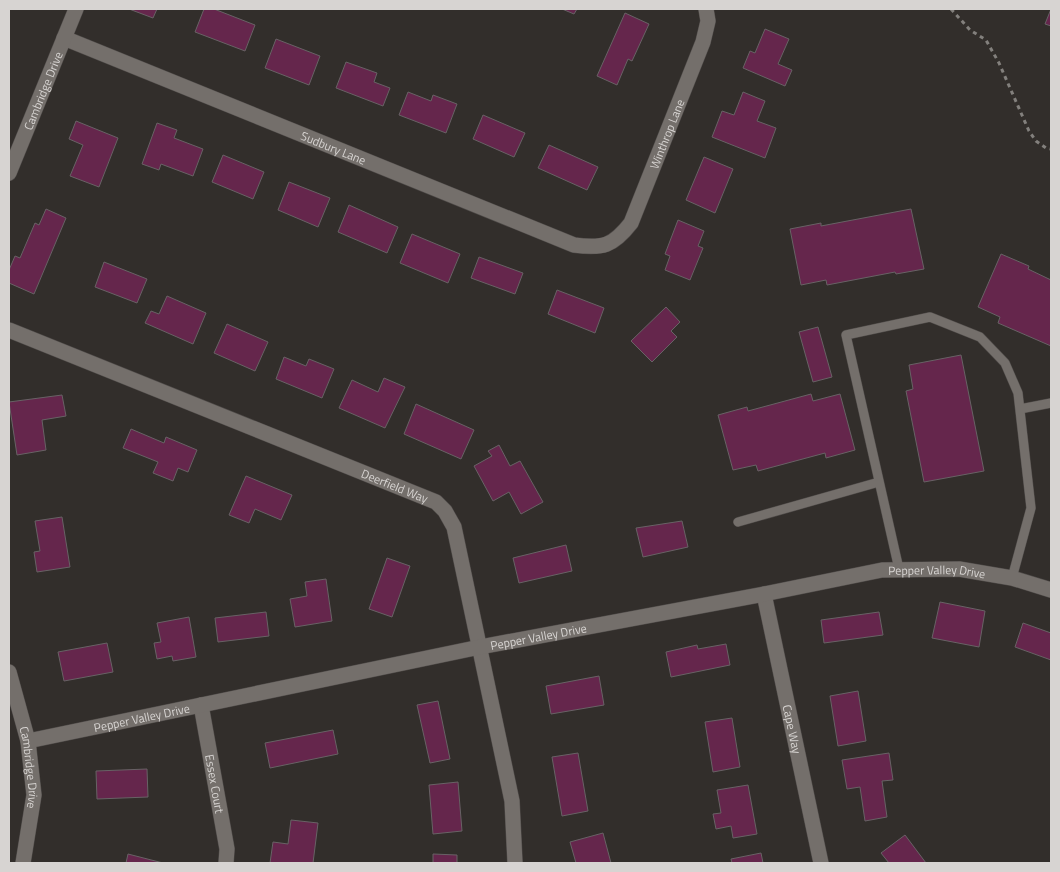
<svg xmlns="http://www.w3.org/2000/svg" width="1060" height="872" font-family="'Titillium Web',sans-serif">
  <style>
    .building { fill: #65264c; stroke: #686265 }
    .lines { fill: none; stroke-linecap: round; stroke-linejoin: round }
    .lane-casing { stroke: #4f4b49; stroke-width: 10 }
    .street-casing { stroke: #4f4b49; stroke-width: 16 }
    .path { stroke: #83807d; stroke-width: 3; stroke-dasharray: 4 4; stroke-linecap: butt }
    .lane { stroke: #746f6b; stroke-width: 9 }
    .street { stroke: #746f6b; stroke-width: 15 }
    .labels { text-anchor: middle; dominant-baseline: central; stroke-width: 4; stroke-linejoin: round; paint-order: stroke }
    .street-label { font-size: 12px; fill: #d7d4d2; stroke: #282421 }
  </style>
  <rect width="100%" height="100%" fill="#322e2b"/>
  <path class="building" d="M129,9H157L153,18Z
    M204,9H214L255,25L245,51L195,32Z
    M562,9H577L574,14Z
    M1051,9V26L1045,24Z
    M625,13L649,24L632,61L628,59L617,85L597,76Z
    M765,29L789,39L778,64L792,70L785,86L743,68L750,51L755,53Z
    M276,39L320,56L309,85L265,68Z
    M346,62L377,73L374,82L390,88L383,106L336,88Z
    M408,92L431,101L433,95L457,104L446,133L399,115Z
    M743,92L765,101L757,121L776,128L765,158L712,137L722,111L734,115Z
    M483,115L525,133L514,157L473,139Z
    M76,121L118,138L99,187L70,176L83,145L69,139Z
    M157,123L177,130L174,138L203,149L193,176L161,164L159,170L142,164Z
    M549,145L598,167L587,190L538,168Z
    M223,155L264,172L253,199L212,182Z
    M704,157L733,169L715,213L686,200Z
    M289,182L330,198L318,227L278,210Z
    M349,205L398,227L387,253L338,232Z
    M46,209L66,218L34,294L9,283V270L15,256L20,258L35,223L39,225Z
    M911,209L924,269L896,274L895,272L827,285L826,280L801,285L790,229L821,223V226Z
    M678,220L704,231L698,246L703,248L690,280L665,270L670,256L665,254Z
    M412,234L460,254L448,283L400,263Z
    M1001,254L1029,266L1028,269L1051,280V346L998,323L1000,317L978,307Z
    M479,257L523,273L515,294L471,278Z
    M104,262L147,279L137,303L95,287Z
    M557,290L604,308L595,333L548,314Z
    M167,296L206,313L193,344L145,323L151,311L159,314Z
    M666,307L680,322L671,331L677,337L652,362L631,341Z
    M227,324L268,342L255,371L214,353Z
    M818,327L832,377L813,382L799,332Z
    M961,355L984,471L924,482L906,391L913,389L909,365Z
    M284,357L306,366L309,359L334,369L322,398L276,379Z
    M384,378L405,387L385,428L339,408L352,380L378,392Z
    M811,394L813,401L840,394L855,450L826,458L825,453L758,471L756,465L733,470L718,415L747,407L748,411Z
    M62,395L66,416L42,420L46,450L17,455L9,402Z
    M416,404L474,430L461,459L404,434Z
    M131,429L164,443L166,437L197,450L188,472L178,468L173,481L153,473L158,462L123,448Z
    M499,445L510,466L520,461L543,502L521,514L509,492L493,501L474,466L492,456L488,451Z
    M246,476L292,495L281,520L255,509L249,523L229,515Z
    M62,517L70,567L37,572L34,552L40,551L35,521Z
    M682,521L688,547L643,557L636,528Z
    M566,545L572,571L519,583L513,558Z
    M387,558L410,566L392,617L369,609Z
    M326,579L332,621L295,627L290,599L307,596L305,582Z
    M940,602L985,611L979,647L932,638Z
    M266,612L269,636L218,642L215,618Z
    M879,612L883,635L824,643L821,620Z
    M189,617L196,657L173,661L172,656L157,659L154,643L161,642L157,623Z
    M1023,623L1051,633V660L1015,647Z
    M107,643L113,672L64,681L58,652Z
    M726,644L730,665L671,677L666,652L697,645L698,649Z
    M599,676L604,705L551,714L546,686Z
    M858,691L866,741L838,746L830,696Z
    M438,701L450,759L430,763L417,705Z
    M732,718L740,767L713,772L705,722Z
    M333,730L338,754L270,768L265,743Z
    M578,753L588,811L562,816L552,757Z
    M889,753L893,780L882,781L887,817L865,821L860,787L847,789L842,760Z
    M147,769L148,797L97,799L96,771Z
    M458,782L462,831L433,834L429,785Z
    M748,785L757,834L733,838L731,826L716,829L713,814L721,813L717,790Z
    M291,820L318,823L313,863H270L273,842L288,844Z
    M603,833L611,863H576L570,842Z
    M905,835L926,863H889L881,853Z
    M761,853L763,863H732L731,859Z
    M128,854L163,863H126Z
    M433,854L457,855V863H433Z"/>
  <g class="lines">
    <g class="lane-casing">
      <path id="lane" d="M1020,409L1051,403
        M738,522L879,482
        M899,569L846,335L930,317L980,337L1005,363L1018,393L1031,508L1012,578"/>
    </g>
    <g class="street-casing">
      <g id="street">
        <path id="s1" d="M64,38L574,245C603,249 613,246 631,223L703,42L708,21L706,9"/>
        <path id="s2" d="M9,173L76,9"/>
        <path id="s3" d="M9,330L436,502L445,511L454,527L512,801L515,863"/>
        <path id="s4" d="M764,594L821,863"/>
        <path id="s5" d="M9,672L28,741L34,795L23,863"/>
        <path id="s6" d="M201,705L227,849L226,863"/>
        <path id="s7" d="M28,741L480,647L764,594L882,570L959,569L1012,578L1051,590"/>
      </g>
    </g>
    <path class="path" d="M951,9L970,30L986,40L999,63L1029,131L1036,141L1046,148L1051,149"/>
    <use href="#lane" class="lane"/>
    <use href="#street" class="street"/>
  </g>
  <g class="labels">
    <g class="street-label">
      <text stroke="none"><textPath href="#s2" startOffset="89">Cambridge Drive</textPath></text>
      <text stroke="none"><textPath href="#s1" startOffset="712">Winthrop Lane</textPath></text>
      <text stroke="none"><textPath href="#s1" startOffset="291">Sudbury Lane</textPath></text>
      <text stroke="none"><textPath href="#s3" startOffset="416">Deerfield Way</textPath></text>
      <text stroke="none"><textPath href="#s7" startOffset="926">Pepper Valley Drive</textPath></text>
      <text stroke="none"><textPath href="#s7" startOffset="521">Pepper Valley Drive</textPath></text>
      <text stroke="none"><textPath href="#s7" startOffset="116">Pepper Valley Drive</textPath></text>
      <text stroke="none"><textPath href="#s4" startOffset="138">Cape Way</textPath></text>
      <text stroke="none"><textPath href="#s5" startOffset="98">Cambridge Drive</textPath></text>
      <text stroke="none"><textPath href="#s6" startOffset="80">Essex Court</textPath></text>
    </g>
  </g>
  <rect width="1060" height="872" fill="none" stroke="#d7d4d2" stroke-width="20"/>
</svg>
